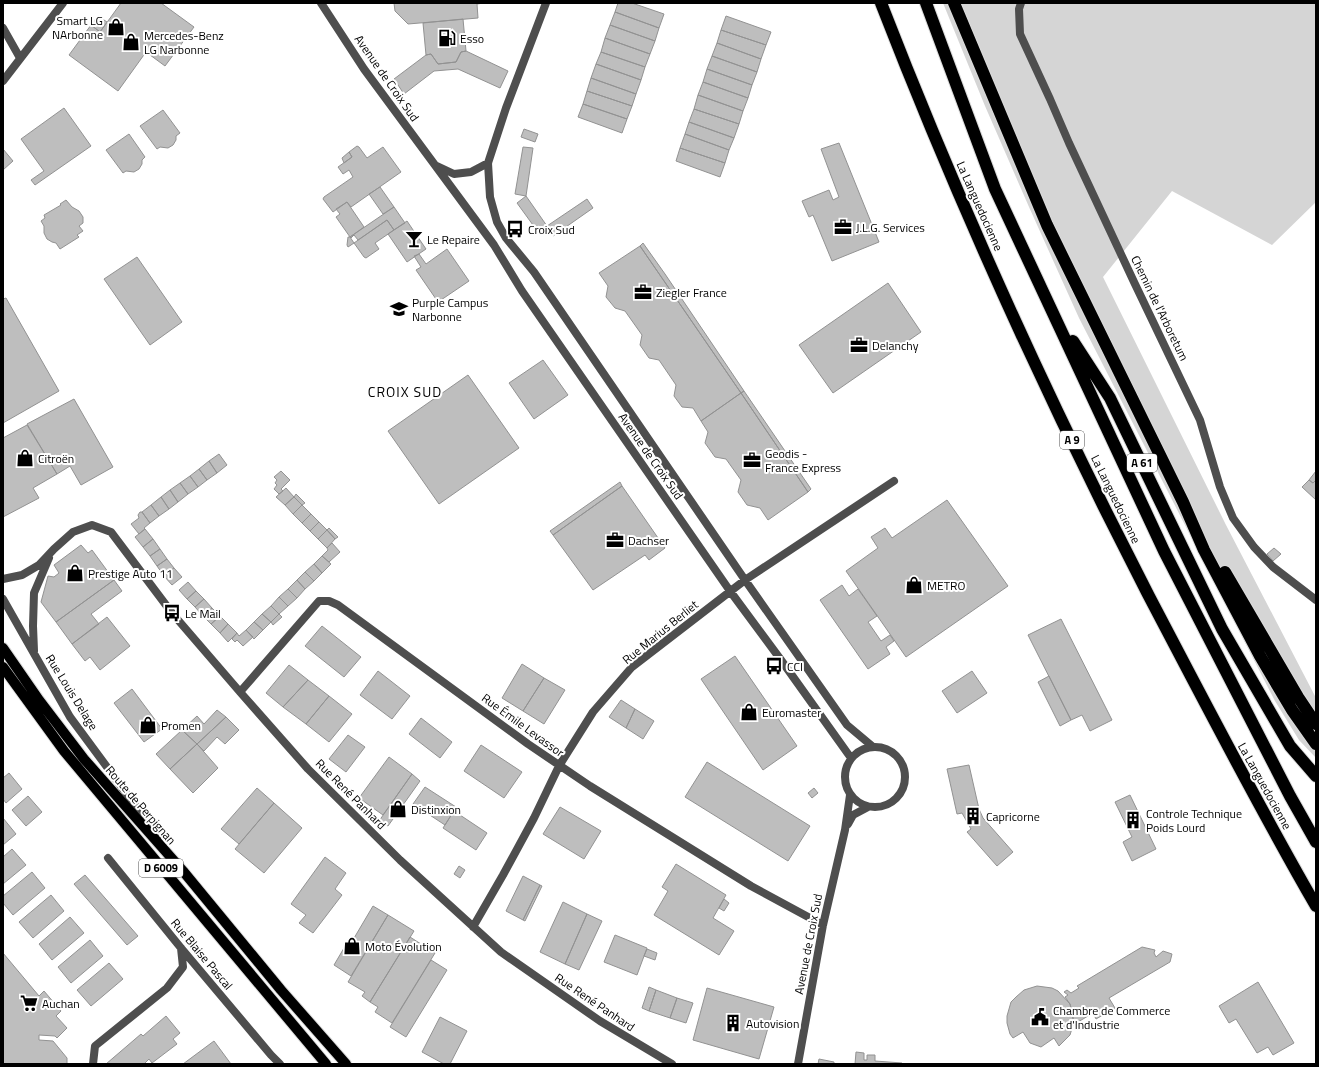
<svg xmlns="http://www.w3.org/2000/svg" width="1319" height="1067" font-family="'Titillium Web',sans-serif">
  <style>
    .green { fill: #d5d5d5 }
    .building { fill: #bebebe; stroke: #929292 }
    .lines { fill: none; stroke-linecap: round; stroke-linejoin: round }
    .primary-casing { stroke: #dbdbdb; stroke-width: 12 }
    .highway-casing { stroke: #dbdbdb; stroke-width: 14 }
    .street { stroke: #4e4e4e; stroke-width: 8 }
    .primary { stroke: #000; stroke-width: 10 }
    .highway { stroke: #000; stroke-width: 12 }
    .labels { text-anchor: middle; dominant-baseline: central; stroke-width: 4; stroke-linejoin: round; paint-order: stroke }
    .shield { fill: #fff; stroke: #4c4c4c; stroke-width: 1 }
    .shield-label { font-size: 11px; font-weight: bold; fill: #000 }
    .poi-label { font-size: 12px; fill: #000; stroke: #fff; text-anchor: start }
    .street-label { font-size: 12px; fill: #000; stroke: #fff }
    .quarter-label { font-size: 14px; letter-spacing: 1px; fill: #000; stroke: #fff }
  </style>
  <rect width="100%" height="100%" fill="#fff"/>
  <path class="green" d="M943,3H1316V202L1272,245L1172,191L1103,277L1226,525L1316,698V758L1299,740L1275,701L1079,318L1029,207L985,106Z"/>
  <path class="building" d="M121,3H161L194,27L165,66L146,52L118,91L69,55L91,25L100,32Z
    M394,3H484L477,4L478,18L408,24L395,11Z
    M618,3H632L664,14L659,28L615,12Z
    M615,12L659,28L655,41L610,25Z
    M98,16L107,22L100,32L91,25Z
    M726,16L771,32L766,45L721,30Z
    M463,19L466,51L461,52L456,62L438,64L431,54L426,55L423,23Z
    M610,25L655,41L650,54L605,38Z
    M721,30L766,45L761,59L717,43Z
    M605,38L650,54L645,67L601,52Z
    M717,43L761,59L757,72L712,56Z
    M466,51L508,71L500,88L458,69L434,71L404,94L394,79L426,55L431,54L438,64L456,62L461,52Z
    M601,52L645,67L641,80L596,64Z
    M712,56L757,72L752,85L707,69Z
    M596,64L641,80L636,94L591,78Z
    M707,69L752,85L748,98L703,82Z
    M591,78L636,94L632,106L587,91Z
    M703,82L748,98L743,111L698,95Z
    M587,91L632,106L627,119L583,104Z
    M698,95L743,111L739,124L694,109Z
    M583,104L627,119L622,133L578,117Z
    M64,108L91,146L35,185L31,180L44,171L21,139Z
    M694,109L739,124L734,138L689,122Z
    M163,110L180,133L176,136V140L173,145L168,148L160,147L157,149L140,126Z
    M689,122L734,138L729,150L685,134Z
    M524,129L538,134L535,142L521,137Z
    M129,134L145,157L142,160V164L139,169L134,172L126,171L123,173L106,150Z
    M685,134L729,150L725,163L680,148Z
    M839,143L879,242L832,261L813,215L809,217L802,201L829,190L833,200L839,197L821,149Z
    M357,146L359,147L367,158L383,147L401,172L351,207L347,202L333,212L323,199L324,197L353,177L349,170L343,174L338,167L352,157L349,152Z
    M523,147L533,148L526,196L515,194Z
    M680,148L725,163L720,177L676,161Z
    M3,149L13,161L3,170Z
    M349,152L352,157L344,163L342,158Z
    M380,187L394,207L383,214L369,194Z
    M526,196L547,226L538,232L517,203Z
    M587,199L593,208L553,236L547,226Z
    M66,200L72,207L79,211L83,217V223L79,226L83,231L77,235L79,237L60,249L56,243L52,242L47,239L44,233V226L41,221L45,218L44,215L61,205L60,204Z
    M347,202L364,227L350,237L336,217L340,214L336,209Z
    M394,207L405,223L394,230L387,220L358,240L354,235L351,238L350,237Z
    M387,220L394,230L375,243L379,249L366,258L364,257L354,243Z
    M407,221L426,249L407,262L388,234Z
    M348,237H350L354,243L348,247L347,245Z
    M643,243L665,274L744,391L741,393L640,246Z
    M640,246L741,393L701,421L693,408L682,407L674,396L676,385L659,360L649,358L640,345L642,335L625,311L615,308L606,297L608,286L599,273Z
    M447,249L469,281L438,302L416,270L421,267L414,256L419,254L426,264Z
    M137,257L182,322L150,345L104,279Z
    M888,283L921,332L833,393L799,345Z
    M6,298L59,391L3,423V299Z
    M543,360L568,395L534,419L509,383Z
    M468,375L519,448L439,504L388,431Z
    M744,391L811,489L808,492L741,393Z
    M741,393L808,492L768,520L760,508L747,505L738,492L741,480L726,459L715,457L705,443L708,432L701,421Z
    M74,399L113,467L81,485L70,466L57,474L27,424Z
    M27,425L57,474L33,488L39,498L3,517V438Z
    M219,454L227,465L217,473L209,461Z
    M209,461L217,473L207,480L199,469Z
    M199,469L207,480L198,487L190,476Z
    M281,471L290,480L281,489L283,491L279,494L274,489L277,485L275,483L277,480L274,477Z
    M1316,471V480L1313,483L1309,480Z
    M190,476L198,487L188,494L180,483Z
    M1309,480L1313,483L1316,480V500L1302,487Z
    M620,482L622,486L553,535L550,531Z
    M180,483L188,494L178,502L170,490Z
    M622,486L665,548L649,560L645,555L593,590L553,535Z
    M286,488L294,497L285,505L276,497Z
    M170,490L178,502L169,509L161,497Z
    M296,494L305,503L302,505L294,497Z
    M161,497L169,509L159,516L151,505Z
    M294,497L302,505L293,514L285,505Z
    M947,500L1008,586L906,657L846,571L878,548L871,537L885,528L892,538Z
    M151,505L159,516L150,523L142,512Z
    M302,505L311,514L302,523L293,514Z
    M140,512H142L150,523L144,528L145,529L139,534L131,524L139,518L138,515Z
    M311,514L319,522L310,531L302,523Z
    M319,522L327,530L318,539L310,531Z
    M329,528L338,537L335,539L327,530Z
    M145,529L153,539L143,547L135,537Z
    M327,530L335,539L327,548L318,539Z
    M153,539L160,549L150,556L143,547Z
    M332,543L340,552L329,562L322,556L328,550L327,548Z
    M81,545L88,553L92,550L114,580L56,622L41,602L48,576L54,577L59,573L54,565Z
    M1274,548L1281,554L1273,561L1267,554Z
    M160,549L167,559L157,566L150,556Z
    M322,556L331,564L322,573L314,564Z
    M167,559L174,568L164,576L157,566Z
    M314,564L322,573L314,581L305,572Z
    M174,568L182,577L172,585L164,576Z
    M305,572L314,581L305,589L297,580Z
    M114,580L122,591L91,614L99,624L72,644L56,622Z
    M297,580L305,589L297,598L288,589Z
    M188,582L196,591L187,599L179,590Z
    M842,585L849,596L858,589L877,616L868,622L881,641L890,635L894,641L886,647L890,654L868,669L820,600Z
    M288,589L297,598L288,606L279,597Z
    M196,591L204,599L195,607L187,599Z
    M279,597L288,606L279,614L271,606Z
    M204,599L212,608L203,616L195,607Z
    M271,606L279,614L271,622L262,614Z
    M212,608L220,616L211,624L203,616Z
    M262,614L271,622L263,630L254,622Z
    M279,614L282,617L273,625L271,622Z
    M220,616L228,624L220,633L211,624Z
    M107,617L130,646L100,670L90,657L85,661L72,644Z
    M1061,619L1112,720L1090,731L1082,715L1071,720L1028,635Z
    M254,622L263,630L254,639L246,630Z
    M228,624L237,633L228,642L220,633Z
    M322,626L361,657L344,677L305,646Z
    M246,630L253,637L243,646L237,640L235,642L232,639L237,633L239,636Z
    M735,656L797,746L763,770L701,679Z
    M522,664L544,678L523,711L502,698Z
    M289,665L308,680L283,707L266,693Z
    M378,671L410,696L392,719L360,695Z
    M972,671L987,693L957,713L942,691Z
    M1049,676L1071,720L1060,726L1038,682Z
    M544,678L565,690L544,724L523,711Z
    M308,680L329,696L306,724L283,707Z
    M132,689L162,729L144,742L114,703Z
    M329,696L352,714L329,742L306,724Z
    M621,700L635,709L626,728L609,717Z
    M635,709L654,721L643,739L626,728Z
    M217,710L226,717L197,744L182,730L197,716L204,724Z
    M226,717L239,730L225,744L217,737L204,751L197,744Z
    M421,718L452,742L440,758L409,734Z
    M182,730L197,744L170,769L156,754Z
    M348,735L365,747L346,772L329,759Z
    M197,744L218,768L193,793L170,769Z
    M481,745L522,772L504,798L464,771Z
    M389,757L412,774L383,815L359,798Z
    M707,762L810,826L788,861L685,797Z
    M969,765L979,809L983,818L1013,852L997,866L967,832L971,829L962,813L957,814L947,769Z
    M9,773L22,789L6,803L3,799V778Z
    M412,774L420,781L388,826L379,821Z
    M425,787L456,807L445,825L413,804Z
    M257,788L274,803L239,844L221,829Z
    M814,788L818,793L812,798L808,793Z
    M1130,795L1156,849L1132,861L1123,842L1132,837L1115,802Z
    M28,796L42,812L26,826L12,810Z
    M274,803L302,828L264,873L235,849Z
    M560,807L601,831L584,859L543,834Z
    M454,811L487,833L476,850L443,828Z
    M3,818L16,834L3,845Z
    M12,849L26,865L3,884V857Z
    M325,857L346,873L335,889L342,895L313,933L299,923L306,915L291,904Z
    M676,864L726,895L713,918L734,931L719,955L654,915L668,891L662,887Z
    M459,866L465,870L460,878L454,874Z
    M32,872L45,888L13,915L3,903V896Z
    M85,875L138,936L127,945L74,884Z
    M523,876L540,885L523,920L506,911Z
    M540,885L542,886L525,921L523,920Z
    M51,895L64,911L33,938L19,922Z
    M724,899L729,903L724,911L719,908Z
    M563,902L587,914L565,964L540,952Z
    M373,906L388,915L351,976L334,965L344,948L347,950Z
    M587,914L602,921L579,970L565,964Z
    M388,915L414,931L370,1002L362,996L365,992L348,982Z
    M70,917L84,933L52,960L39,944Z
    M615,935L647,948L637,975L604,962Z
    M410,937L435,953L392,1023L375,1012L378,1007L370,1002Z
    M90,940L103,956L71,983L58,967Z
    M1142,947L1155,950L1154,953L1156,957L1163,951L1172,954L1170,962L1109,998L1115,1008L1096,1019L1093,1013L1073,1025V1018L1072,1011L1070,1004L1065,997L1068,995L1064,992L1067,990L1071,993L1079,988L1077,986Z
    M647,949L657,953L655,960L644,956Z
    M3,953L39,996L44,991L61,1011L56,1016L67,1028L57,1038L55,1036L39,1035V1040L53,1041L67,1058V1064H3Z
    M431,960L447,970L406,1037L390,1027Z
    M109,963L123,979L91,1006L77,990Z
    M1258,982L1294,1043L1273,1055L1268,1047L1257,1053L1236,1019L1229,1023L1219,1006Z
    M1037,986L1052,988L1058,991L1070,1004L1073,1018V1025L1070,1035L1059,1046L1054,1038L1041,1047L1030,1043L1023,1032L1013,1038L1010,1034L1007,1023V1016L1011,1002L1016,997L1024,990Z
    M649,987L656,990L649,1011L642,1008Z
    M707,988L774,1007L759,1059L693,1040Z
    M656,990L677,998L670,1018L649,1011Z
    M677,998L693,1003L686,1023L670,1018Z
    M166,1016L180,1033L173,1039L177,1044L152,1063L149,1059L144,1064H106L141,1034L143,1036Z
    M440,1017L467,1031L450,1064H444L422,1052Z
    M214,1041L231,1064H183Z
    M856,1052L864,1053V1060H867V1055H875V1061L902,1063V1064H855Z
    M819,1059L834,1062V1064H818Z"/>
  <g class="lines">
    <g class="primary-casing">
      <path id="primary" d="M3,648L39,700L84,759L183,871L281,990L346,1064
        M3,667L64,751L326,1064"/>
    </g>
    <g class="highway-casing">
      <path id="highway" d="M881,3C971,235 1076,461 1193,680C1233,756 1273,832 1316,906
        M926,3L995,189L1164,551L1290,796L1316,842
        M954,3L1047,225L1183,502L1204,550L1260,656L1292,710L1316,744
        M1073,341L1110,398L1222,629L1290,746L1316,776
        M1225,572L1298,697L1316,724"/>
    </g>
    <path class="street" d="M321,3L364,69L494,245L522,291L730,591L781,660L851,758
      M546,3L506,108L488,163L490,197L497,222L506,238L534,272L745,580L847,725L872,746
      M1021,3L1019,9L1020,34L1050,99L1069,143L1134,282L1200,420L1220,487L1233,518L1254,547L1273,567L1316,600
      M3,28L20,58
      M3,81L63,3
      M437,166L454,174L471,172L488,163
      M3,579L22,575L39,565L54,549L73,532L92,525L111,532L172,613L240,692L308,769L400,860L501,952L600,1021L672,1064
      M3,599L70,717L158,836
      M34,651L33,626L34,593L49,558
      M240,692L319,601H329L338,605L528,744L590,786L751,886L823,925
      M845 777a30 30 0 1 1 60 0a30 30 0 1 1-60 0Z
      M848,824L853,815L868,807
      M108,858L181,948L271,1055L280,1064
      M473,927L503,875L534,818L559,766L593,712L632,667L745,580L894,481
      M93,1064L95,1046L167,988L183,967L181,948
      M798,1064L823,925L845,830L850,795"/>
    <use href="#primary" class="primary"/>
    <use href="#highway" class="highway"/>
  </g>
  <defs>
    <g id="shop-bare" transform="scale(1.38)"><path d="M-5-2.5h2.3a2.7 3.5 0 0 1 5.4 0H5L5.5 6h-11ZM-1.5-2.5h3a1.5 2.3 0 0 0-3 0Z" fill="#000" stroke="#fff" stroke-width="2.5" paint-order="stroke"/></g>
    <g id="fuel-bare" transform="scale(1.38)"><path d="M-5.5-6h7V0h2V4h1.3V-2.5L3-4.5l.8-.8L6-3V5H2.5V1h-1V6h-7ZM-4.2-4.7v3.2H.2V-4.7Z" fill="#000" stroke="#fff" stroke-width="2.5" paint-order="stroke"/></g>
    <g id="office-bare" transform="scale(1.38)"><path d="M-6-3h4V-5.5h4V-3h4V5H-6ZM-1-4.5V-3h2v-1.5ZM-6 0V1H6V0Z" fill="#000" stroke="#fff" stroke-width="2.5" paint-order="stroke"/></g>
    <g id="bus-bare" transform="scale(1.38)"><path d="M-5-6H5V4H4V6H2V4H-2V6H-4V4H-5ZM-3.5-4V0h7V-4ZM-3.5 1.2v1.5H-2V1.2ZM2 1.2v1.5H3.5V1.2Z" fill="#000" stroke="#fff" stroke-width="2.5" paint-order="stroke"/></g>
    <g id="bar-bare" transform="scale(1.38)"><path d="M-6-5H6L.8 .8V4.5H3.5V6h-7V4.5H-.8V.8Z" fill="#000" stroke="#fff" stroke-width="2.5" paint-order="stroke"/></g>
    <g id="university-bare" transform="scale(1.38)"><path d="M0-5L7-2L0 1L-7-2ZM-4 1L0 2.5L4 1V4Q0 6-4 4Z" fill="#000" stroke="#fff" stroke-width="2.5" paint-order="stroke"/></g>
    <g id="building-bare" transform="scale(1.38)"><path d="M-4-6H4V6H1V3H-1V6H-4ZM-2.5-4.3h1.7v1.8h-1.7ZM.8-4.3h1.7v1.8H.8ZM-2.5-1h1.7V.8h-1.7ZM.8-1h1.7V.8H.8Z" fill="#000" stroke="#fff" stroke-width="2.5" paint-order="stroke"/></g>
    <g id="supermarket-bare" transform="scale(1.38)"><path d="M-6-5.5h2.5l.6 2H6L4.5 2H-2.5L-4.4-4H-6ZM-1.5 3.2a1.3 1.3 0 1 0 .1 0ZM3 3.2a1.3 1.3 0 1 0 .1 0Z" fill="#000" stroke="#fff" stroke-width="2.5" paint-order="stroke"/></g>
    <g id="civic-bare" transform="scale(1.38)"><path d="M-.6-6.5H3V-4.5H.6V-3L4-1V1h2V6H-6V1h2V-1L-.6-3ZM-1.2 2.5V6h2.4V2.5Z" fill="#000" stroke="#fff" stroke-width="2.5" paint-order="stroke"/></g>
  </defs>
  <g fill-rule="evenodd">
    <use href="#shop-bare" x="116" y="27"/>
    <use href="#fuel-bare" x="447" y="38"/>
    <use href="#shop-bare" x="131" y="42"/>
    <use href="#office-bare" x="843" y="227"/>
    <use href="#bus-bare" x="515" y="229"/>
    <use href="#bar-bare" x="414" y="239"/>
    <use href="#office-bare" x="643" y="292"/>
    <use href="#university-bare" x="399" y="309"/>
    <use href="#office-bare" x="859" y="345"/>
    <use href="#shop-bare" x="25" y="458"/>
    <use href="#office-bare" x="752" y="460"/>
    <use href="#office-bare" x="615" y="540"/>
    <use href="#shop-bare" x="75" y="573"/>
    <use href="#shop-bare" x="914" y="585"/>
    <use href="#bus-bare" x="172" y="613"/>
    <use href="#bus-bare" x="774" y="666"/>
    <use href="#shop-bare" x="749" y="712"/>
    <use href="#shop-bare" x="148" y="725"/>
    <use href="#shop-bare" x="398" y="809"/>
    <use href="#building-bare" x="973" y="816"/>
    <use href="#building-bare" x="1133" y="820"/>
    <use href="#shop-bare" x="352" y="946"/>
    <use href="#supermarket-bare" x="29" y="1003"/>
    <use href="#civic-bare" x="1040" y="1017"/>
    <use href="#building-bare" x="733" y="1023"/>
  </g>
  <g class="labels">
    <g class="shield">
      <rect x="1060" y="431" width="24" height="18" rx="3"/>
      <rect x="1127" y="454" width="30" height="18" rx="3"/>
      <rect x="139" y="859" width="44" height="18" rx="3"/>
    </g>
    <g class="shield-label">
      <text x="1072" y="440">A 9</text>
      <text x="1142" y="463">A 61</text>
      <text x="161" y="868">D 6009</text>
    </g>
    <g class="poi-label">
      <text x="103" y="20" text-anchor="end">Smart LG<tspan x="103" dy="14">NArbonne</tspan></text>
      <text x="144" y="35">Mercedes-Benz<tspan x="144" dy="14">LG Narbonne</tspan></text>
      <text x="460" y="38">Esso</text>
      <text x="856" y="227">J.L.G. Services</text>
      <text x="528" y="229">Croix Sud</text>
      <text x="427" y="239">Le Repaire</text>
      <text x="656" y="292">Ziegler France</text>
      <text x="412" y="302">Purple Campus<tspan x="412" dy="14">Narbonne</tspan></text>
      <text x="872" y="345">Delanchy</text>
      <text x="765" y="453">Geodis -<tspan x="765" dy="14">France Express</tspan></text>
      <text x="38" y="458">Citroën</text>
      <text x="628" y="540">Dachser</text>
      <text x="88" y="573">Prestige Auto 11</text>
      <text x="927" y="585">METRO</text>
      <text x="185" y="613">Le Mail</text>
      <text x="787" y="666">CCI</text>
      <text x="762" y="712">Euromaster</text>
      <text x="161" y="725">Promen</text>
      <text x="411" y="809">Distinxion</text>
      <text x="1146" y="813">Controle Technique<tspan x="1146" dy="14">Poids Lourd</tspan></text>
      <text x="986" y="816">Capricorne</text>
      <text x="365" y="946">Moto Évolution</text>
      <text x="42" y="1003">Auchan</text>
      <text x="1053" y="1010">Chambre de Commerce<tspan x="1053" dy="14">et d'Industrie</tspan></text>
      <text x="746" y="1023">Autovision</text>
    </g>
    <g class="street-label">
      <text transform="translate(387 78) rotate(55)">Avenue de Croix Sud</text>
      <text transform="translate(980 206) rotate(66)">La Languedocienne</text>
      <text transform="translate(1160 308) rotate(64)">Chemin de l'Arboretum</text>
      <text transform="translate(651 456) rotate(55)">Avenue de Croix Sud</text>
      <text transform="translate(1116 499) rotate(64)">La Languedocienne</text>
      <text transform="translate(660 632) rotate(-39)">Rue Marius Berliet</text>
      <text transform="translate(72 692) rotate(58)">Rue Louis Delage</text>
      <text transform="translate(523 725) rotate(36)">Rue Émile Levassor</text>
      <text transform="translate(1265 786) rotate(61)">La Languedocienne</text>
      <text transform="translate(351 794) rotate(45)">Rue René Panhard</text>
      <text transform="translate(141 805) rotate(49)">Route de Perpignan</text>
      <text transform="translate(808 944) rotate(-79)">Avenue de Croix Sud</text>
      <text transform="translate(202 954) rotate(50)">Rue Blaise Pascal</text>
      <text transform="translate(595 1002) rotate(34)">Rue René Panhard</text>
    </g>
    <g class="quarter-label">
      <text x="405" y="391">CROIX SUD</text>
    </g>
  </g>
  <rect width="1319" height="1067" fill="none" stroke="#000000" stroke-width="8"/>
</svg>
